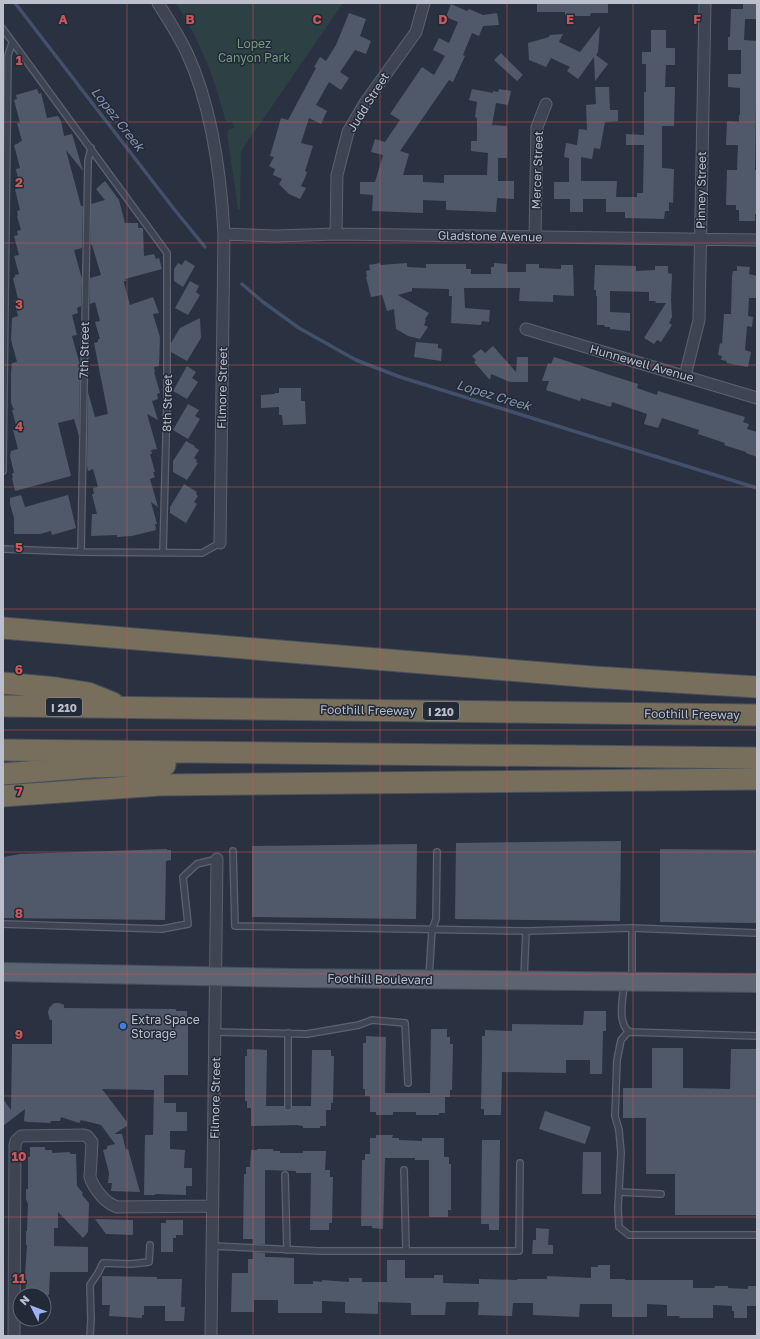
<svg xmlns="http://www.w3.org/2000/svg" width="760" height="1339" font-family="'Golos Text',sans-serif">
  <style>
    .green { fill: #2d4044 }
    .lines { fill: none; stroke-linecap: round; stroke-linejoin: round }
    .stream { stroke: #43506b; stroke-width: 3.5 }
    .building { fill: #50596a }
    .lane-casing { stroke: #5c626f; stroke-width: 8 }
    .street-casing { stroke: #5c626f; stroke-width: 13 }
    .primary-casing { stroke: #484d5b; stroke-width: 20 }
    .highway-casing { stroke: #494f5c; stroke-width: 23 }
    .lane { stroke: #3e4452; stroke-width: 5.5 }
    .street { stroke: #3e4452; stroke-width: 11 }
    .primary { stroke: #5c6371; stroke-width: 18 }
    .highway { stroke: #776f5c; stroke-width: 21 }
    .grid { fill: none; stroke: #ce5659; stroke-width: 1; stroke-opacity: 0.55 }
    .shop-dot { fill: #3f7fe0; stroke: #222937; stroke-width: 1.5 }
    .labels { text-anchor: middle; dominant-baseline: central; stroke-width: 3; stroke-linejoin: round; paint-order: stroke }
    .shield { fill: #222937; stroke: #8d939f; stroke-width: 1 }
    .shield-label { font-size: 11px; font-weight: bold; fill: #bbc0cc }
    .park-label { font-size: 12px; fill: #749a81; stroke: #222937 }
    .street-label { font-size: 12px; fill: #bbc0cc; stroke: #222937 }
    .poi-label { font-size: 12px; fill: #bbc0cc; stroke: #222937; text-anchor: start }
    .water-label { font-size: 13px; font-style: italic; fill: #8693b0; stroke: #222937 }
    .grid-label { font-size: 13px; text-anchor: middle; font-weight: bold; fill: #ce5659; stroke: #222937; stroke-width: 3; stroke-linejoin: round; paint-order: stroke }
  </style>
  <rect width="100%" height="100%" fill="#2a3242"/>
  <path class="green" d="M176,3H343L241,151L240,209H238L227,134L228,133V130L234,128L232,121L227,122L225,119C215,78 199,39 176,3Z"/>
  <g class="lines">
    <path class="stream" d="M15,3L174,209L205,247
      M242,284L263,302L299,328L356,360L400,377L757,488"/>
  </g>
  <path class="building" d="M537,3H608V13H591L590,16H565V12H537Z
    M743,3H757V19H745L744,40L757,41L755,170H757V214H755V221H739V210H736V205H726L727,170H737L738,145H726L727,121L739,122V115H740V88L728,87V74H741V50H728V37H730L731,9H743Z
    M451,4L467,11L469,9L483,15L497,13L499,25L483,26L479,36L472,33L463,55L465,56L453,82L449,80L400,151L409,154L403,175H423V182L444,183V175H487L488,153L471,151V141H477V118L475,117L477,102L469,100L472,89L493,93V91L498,92L499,89L511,91L508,105L496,103L492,125L507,126V158H498V181H514V199L497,198L496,212L446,210V201L423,200V213L372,211L373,195L360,194V182H375L383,155L371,152L375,139L385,142L400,120L390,114L422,67L434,75L445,56L433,50L439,38L449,43L458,22L446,17Z
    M349,13L366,19L360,36L371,41L366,54L355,50L340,72L349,78L341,90L329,82L316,105L327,111L321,124L309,118L301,143L313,146L305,171L307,172L305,178L301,186L306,188L300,199L289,194L279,184L282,179L273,175L275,169L269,166L274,157L270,156L281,118L288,120L316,68L314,67L320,57L326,61L336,45Z
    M600,26L598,52L596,55L608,64L595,81L594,57L578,79L567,71L570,67L551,58L546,67L529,60L528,43L549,37L550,35L563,34L559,42L580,52Z
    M651,30H666V48H675V65H666L665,87H675L674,126H662V168L674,169L673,203L669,202V211H665L664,219L625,218V212H606V199H583V212H570V199H554V182H569V158L564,157L566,143L577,145L579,129L587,130L586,105L596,104L595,87H609L610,110H618V121L605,122L600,149L594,148L592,159L581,157V181H617L616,197H637V193H643L644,145H626V134L644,135V92H646V64H642V52H651Z
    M501,53L523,75L517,81L494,60Z
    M37,89L39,94L41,93L47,118L58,116L61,121L64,136L72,134L83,171L66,150L81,206H83L82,248L74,250L82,279L81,306L77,308L78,313L72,315L77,335L72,336L80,365L79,436L74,419L58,423L71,476L15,491L12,478H13L12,473H14L10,456L11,451L18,449L13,430L17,429L12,410H14L11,403V373L12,363L17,362L11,340L12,318L18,316L14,300L18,299L13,278L15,277V275L19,274L14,256L19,255L14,236L18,235L17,231L21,230L17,216H18L17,211L20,210L15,189L20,188L16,169L20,168L14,145L19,143V142L22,141L17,123H20L14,100L17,99L16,95Z
    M105,181L119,200L125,223H138V228H143L144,256L154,254L156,259L159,258L162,269L125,279L126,281H124V283L130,305L153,297L159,313L153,314L160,337L159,366L154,367L155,372H154L160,393L157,394L158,399L152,401L158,420L147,414L157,449L151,450L152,454H150L155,472H153L155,477L150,479L158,507L151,502L157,524H155L156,530L132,536L117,537V535L91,536L92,514H97L92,494H94L93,488L98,487L93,469L88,471L87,466L88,392L95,417L108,414L94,343L98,342V339H100L95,322L100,321L95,302L90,304V278L101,275L92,245H91V204L105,200L96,189Z
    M185,260L195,266L183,287L174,281V269L178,263L182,265Z
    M380,263L381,265L407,263V267L426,268V264H466V269H471V274H491V267H494V263L507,264V272H526V264H539V268L561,269V265H573L574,296L553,295V302L519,301L520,288H464L465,308L490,310L489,322L482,321L481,325L451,323L452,296H449V289L412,288V291L398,295L429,313L425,319L426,320L424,325L428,327L420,339L408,336L396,329L394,309L387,311L382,295L371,297L366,277H367L366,271L370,270L369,265Z
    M595,265L636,266V271L655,270V266H668V273L672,274L671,300L672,317L669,323L672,325L661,342L657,340L654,344L644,338L666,303H655L656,301H649V292L610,291V312L630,313V331L610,329V327H605L604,325H597V296H596V290H594Z
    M737,266L750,267L749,274L757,276V298H749L748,316L753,317L752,327L747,326L745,350L751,352L748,367L726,363L727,361L721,360L722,356L718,355L720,343L722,344L724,314H731L732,277L733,271H737Z
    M190,281L199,286L196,292L200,295L188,315L175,308Z
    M200,318L201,338L187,361L171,352V343L180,328Z
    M416,342L438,344V348L442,349L441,361L414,357Z
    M493,346L516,372L517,357H528V382H510L491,374L490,380L474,362L476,360L472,356L481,349L485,353Z
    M554,357L638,384L637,388L657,395L658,391L745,417L743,422L749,424L747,429L757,432V457L746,453V452L724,445L725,443L698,434L699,430L662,418L658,428L644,424L647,414L612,402L611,407L581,398L580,401L546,390L549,381H542L548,363L551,364Z
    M187,366L196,372L192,378L198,382L187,399L173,391Z
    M279,388H301V401H305L306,424L283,425L282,415H279V407L261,408V395L275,394V393H279Z
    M188,404L199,410L195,416L200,419L188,439L173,430Z
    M186,441L195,446L194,447L199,450L194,458L197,460L196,462L198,463L187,480L173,472V461Z
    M184,484L197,492L196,494L198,496L194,502L197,504L186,523L170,513V507Z
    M21,495L25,507L68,495L76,528L52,535L51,531L40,534H14V518L10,504V498Z
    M621,841L620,921L455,919L456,843Z
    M417,844L416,919L252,917V846Z
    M167,849V850H171V860L166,861L165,920L3,918V857L20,854Z
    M660,849L757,850V923L660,922Z
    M54,1003H59L64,1005V1008L176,1009V1011H187V1022H188V1075H164V1103H176V1112H187V1131H170V1149L185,1150L184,1168H192V1186H186V1195L155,1194V1195H144L145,1135H153L154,1090L102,1089L127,1122V1126L114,1134H122L126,1150L128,1149L140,1192L111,1191L112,1183H108L109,1173L103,1150L107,1149V1146L115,1144L101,1125L81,1120L79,1123L61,1117L60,1121H51L50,1123L28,1122L24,1121L25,1109L3,1126V1099L11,1110L12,1044H52V1020H50L48,1013L49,1008Z
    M584,1011H606V1031H603L602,1074H590V1060H566V1073L502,1072L501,1115H484V1109H481L482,1053V1036H485V1030L512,1031V1024L583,1025Z
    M431,1029H447V1037H450V1044H453L452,1090H450V1097H445V1113H439V1115H416V1112H393V1115H376V1112H370V1096H365V1089H363V1043H366V1036L386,1037L385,1093H430Z
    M652,1048H683V1088L730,1089L731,1049H757V1215H675V1174H646V1118H623V1088H652Z
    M247,1049L267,1050L266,1106H284L285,1109L288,1111L291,1109L292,1106H311L312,1050H331V1056H334L333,1103H331V1110H326V1126H320V1128H303V1126L297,1125L251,1126V1108H247V1101H245V1056H247Z
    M545,1111L591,1127L585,1144L539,1129Z
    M376,1135H393L392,1138H399V1140L422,1141V1138H444V1157H449V1164H451V1210H448V1217H429V1160H415V1158H385L383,1229L372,1228V1226H361L362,1160H365V1154H370V1138H376Z
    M482,1140H500L499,1230H489V1224H481Z
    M30,1147H45V1150H52V1153L70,1152V1154H76L77,1186L83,1193L82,1195L89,1203L88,1232L83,1238L58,1212V1228H54V1246L88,1247V1272H50L49,1295H26L25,1274L27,1245H26V1231H27L28,1204L26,1199V1189H28V1157H30Z
    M257,1149H273V1151H280V1153H303V1151H326L325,1170H330V1177H333L332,1223H329V1230H310L311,1173H296V1171L265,1170V1244H253V1239H243L244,1174H246V1167H250L251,1150H257Z
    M583,1152H601V1194H582Z
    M95,1219L133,1220V1235L106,1234Z
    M166,1220H183V1235H176V1238H173V1252H161V1223H166Z
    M536,1228L549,1229L548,1245H553V1254H532L533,1240H536Z
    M253,1252L265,1253V1257H271L294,1258V1284H313V1281L322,1282V1280L349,1282V1278H362V1282H387V1260H405V1278H434V1275H443V1283L479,1284V1279L517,1280V1279H547V1276L591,1278V1267H598V1265H610V1279H625V1280H693V1288H714L715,1286H728V1288L748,1289V1286H757V1306H747V1318H734V1311H732V1306L713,1305V1318H679L680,1316H667V1305L647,1304V1317H612V1304H580L579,1317L533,1315V1303H513L512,1316L478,1315L479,1302H446L445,1315H411V1303L378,1302V1314L345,1313V1302L322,1301V1313H278V1300H254V1312H231L232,1273H248V1259H253Z
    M102,1276L157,1277V1279H182L181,1307H185L184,1321H165V1306H144V1315H142V1318L109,1316L110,1305H102Z"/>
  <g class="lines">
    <g class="lane-casing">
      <path id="lane" d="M3,29L167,253V400L163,553
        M3,471L8,55L12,43
        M3,549L81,552L202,553L220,543
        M81,552L88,161L91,148
        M233,851L235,926L528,931L632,928L757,933
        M3,924L162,929L188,924L183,877L197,864L217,859
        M429,977L432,930L436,919L437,852
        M524,978L526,931
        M632,979V928
        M624,985C623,999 617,1022 629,1032L757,1036
        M629,1031L621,1040L617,1060L615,1116L619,1130L621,1153L618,1208L619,1227L629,1235H757
        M215,1032L307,1034L359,1025L372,1020L405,1023L408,1083
        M288,1033V1107
        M404,1170L406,1250
        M285,1175L287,1250
        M619,1192L661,1194
        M213,1246L320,1251H519L520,1163
        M90,1336L91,1319L90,1285L98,1273L103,1263L131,1264L149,1262L150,1245"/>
    </g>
    <g class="street-casing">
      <path id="street" d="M158,3C168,19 179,36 187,53C212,107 221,176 224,234L220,543
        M224,234L277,236L336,234L757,240
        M336,234L337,175L348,132L365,103L416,32L424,3
        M535,237L537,127L546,104
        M526,329L757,398
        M685,376L699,320L705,3
        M14,1336L15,1145L16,1141L21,1136L84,1135L87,1136L92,1142L90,1177C94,1189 105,1203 117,1207L213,1206
        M211,1336L217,859"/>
    </g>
    <g class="primary-casing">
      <path id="primary" d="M3,972L294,978L757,983"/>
    </g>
    <g class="highway-casing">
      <path id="highway" d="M3,628L593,677L757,687
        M3,683L56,688L88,693L113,703
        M3,706L757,715
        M3,750L757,758
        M3,774L90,767L165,765
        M3,796L160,785L757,779"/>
    </g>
    <use href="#lane" class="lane"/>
    <use href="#street" class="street"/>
    <use href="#primary" class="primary"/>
    <use href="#highway" class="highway"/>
  </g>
  <path class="grid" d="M127,3V1336M253,3V1336M380,3V1336M507,3V1336M633,3V1336M3,122H757M3,243H757M3,365H757M3,487H757M3,609H757M3,730H757M3,852H757M3,974H757M3,1096H757M3,1217H757"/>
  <circle class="shop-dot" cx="123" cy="1026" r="4"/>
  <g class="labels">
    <g class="shield">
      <rect x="46" y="698" width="36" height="18" rx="3"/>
      <rect x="423" y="702" width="36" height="18" rx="3"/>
    </g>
    <g class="shield-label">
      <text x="64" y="707">I 210</text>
      <text x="441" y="711">I 210</text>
    </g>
    <g class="park-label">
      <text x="254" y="43">Lopez<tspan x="254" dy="14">Canyon Park</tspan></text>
    </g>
    <g class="street-label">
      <text transform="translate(368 102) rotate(-58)">Judd Street</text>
      <text transform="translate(537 170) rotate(-88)">Mercer Street</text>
      <text transform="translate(701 190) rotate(-89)">Pinney Street</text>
      <text transform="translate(490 236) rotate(1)">Gladstone Avenue</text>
      <text transform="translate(84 350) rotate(-89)">7th Street</text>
      <text transform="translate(642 363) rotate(16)">Hunnewell Avenue</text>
      <text transform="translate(222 388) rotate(-89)">Filmore Street</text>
      <text transform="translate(167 403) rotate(-89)">8th Street</text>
      <text transform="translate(368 710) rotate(1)">Foothill Freeway</text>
      <text transform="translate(692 714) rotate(1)">Foothill Freeway</text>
      <text transform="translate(380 979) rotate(1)">Foothill Boulevard</text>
      <text transform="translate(215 1098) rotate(-89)">Filmore Street</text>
    </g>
    <g class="poi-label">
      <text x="131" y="1019">Extra Space<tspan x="131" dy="14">Storage</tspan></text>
    </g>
    <g class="water-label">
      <text transform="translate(118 119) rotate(52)">Lopez Creek</text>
      <text transform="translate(494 395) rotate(17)">Lopez Creek</text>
    </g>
  </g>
  <g class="grid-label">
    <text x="63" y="24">A</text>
    <text x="190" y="24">B</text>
    <text x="317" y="24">C</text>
    <text x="443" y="24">D</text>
    <text x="570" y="24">E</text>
    <text x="697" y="24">F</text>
    <text x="19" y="65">1</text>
    <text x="19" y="187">2</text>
    <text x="19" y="309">3</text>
    <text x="19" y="431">4</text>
    <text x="19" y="552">5</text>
    <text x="19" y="674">6</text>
    <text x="19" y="796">7</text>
    <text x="19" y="918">8</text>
    <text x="19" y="1039">9</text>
    <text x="19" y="1161">10</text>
    <text x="19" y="1283">11</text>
  </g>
  <rect width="760" height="1339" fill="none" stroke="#bbc0cc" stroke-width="8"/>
  <g transform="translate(32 1307) rotate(312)"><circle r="19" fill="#222937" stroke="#5f6573"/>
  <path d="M0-3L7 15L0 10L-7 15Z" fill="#9bb4f1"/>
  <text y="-6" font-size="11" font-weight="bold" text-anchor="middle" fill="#bbc0cc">N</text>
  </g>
</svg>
